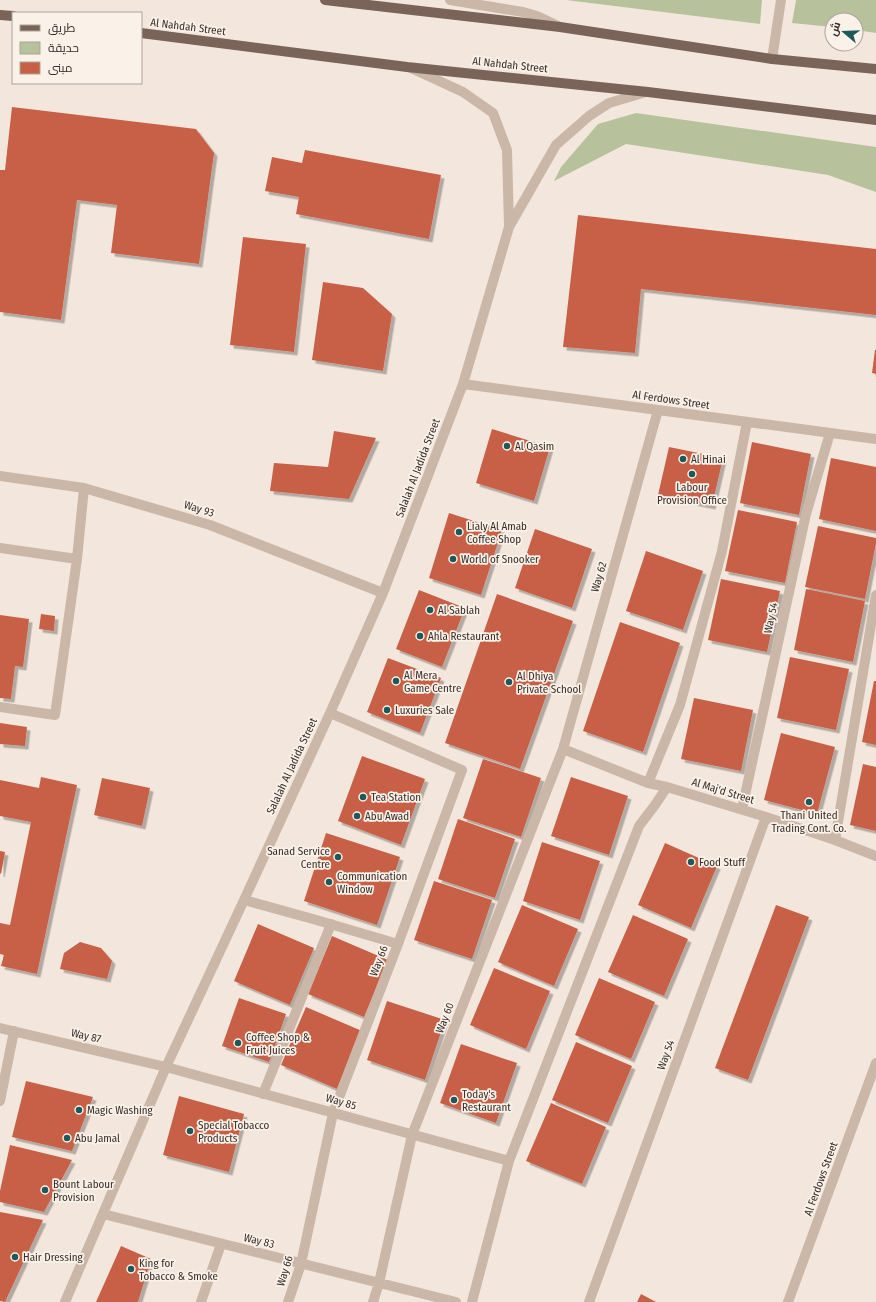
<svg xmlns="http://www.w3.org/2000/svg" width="876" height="1302" font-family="'Fira Sans Condensed',Cairo,sans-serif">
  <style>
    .green { fill: #b7c29c }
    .building { fill: #c76046; filter: url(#shadow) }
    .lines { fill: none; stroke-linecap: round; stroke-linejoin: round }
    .minor { stroke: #cbb7a8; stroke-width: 10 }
    .major { stroke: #7a6359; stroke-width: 10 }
    .poi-dot { fill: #1d595a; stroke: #faf2e9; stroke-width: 1.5 }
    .labels { text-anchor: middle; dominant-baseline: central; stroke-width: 3.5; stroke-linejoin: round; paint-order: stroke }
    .street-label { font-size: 11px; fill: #382d29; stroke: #faf2e9 }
    .poi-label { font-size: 11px; fill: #382d29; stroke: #faf2e9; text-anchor: start }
  </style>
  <defs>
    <filter id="shadow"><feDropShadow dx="3.5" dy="3.5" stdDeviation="0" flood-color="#0004"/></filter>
  </defs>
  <rect width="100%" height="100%" fill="#f3e7dd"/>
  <path class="green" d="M566,0H762L760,24Z
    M796,0H876V33L856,30V20H832V27L792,23Z
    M636,113L876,147V192L828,175L626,144L554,181L561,167L598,124Z"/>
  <path class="building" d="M12,107L196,129L214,153L199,264L111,253L117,205L77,200L61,320L0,312V170H5Z
    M305,150L441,175L429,239L296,214L299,197L265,191L272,157L302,163Z
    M578,215L876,249V315L641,289L635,353L563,347Z
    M243,237L306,244L294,352L230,345Z
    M323,282L363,288L392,314L383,371L312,360Z
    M875,350H876V374L872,373Z
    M492,429L550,447L534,501L476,483Z
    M334,431L376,438L349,499L270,491L274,463L328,467Z
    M752,442L811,454L799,515L740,503Z
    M669,447L723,458L712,506L658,495Z
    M831,458L876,467V531L819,519Z
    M738,510L797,522L785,583L725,571Z
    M449,513L502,530L481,595L429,578Z
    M818,526L876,538V543L865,599L805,587Z
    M535,529L592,549L572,608L515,588Z
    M646,551L703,571L683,630L626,611Z
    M721,579L780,591L767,652L708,640Z
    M806,589L865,601L853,662L794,650Z
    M419,590L465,608L442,667L396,649Z
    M497,594L573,621L520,769L445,743Z
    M41,614L55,616L54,631L39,629Z
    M0,615L29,619L23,667L15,666L11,699L0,698Z
    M620,622L680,643L643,752L583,731Z
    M790,657L849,669L836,730L777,718Z
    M388,658L441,678L420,733L367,712Z
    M874,681H876V745L862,742Z
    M694,698L753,710L741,771L681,759Z
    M0,723L27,727L25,746L0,744Z
    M781,733L835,747L817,814L764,800Z
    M362,756L425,779L401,845L338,821Z
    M483,759L541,778L521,837L463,818Z
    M863,764L876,767V831L850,825Z
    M41,777L77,785L37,974L1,966L4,955L0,954V923L10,925L31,822L0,816V780L39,788Z
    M571,777L628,796L609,855L551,836Z
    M102,778L150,788L142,826L94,815Z
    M458,819L515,839L495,898L438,879Z
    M326,833L400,857L377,925L304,901Z
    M542,842L600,861L580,920L523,901Z
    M665,843L717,866L691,928L638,905Z
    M0,851L5,852L1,874L0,873Z
    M434,881L492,900L472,959L414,940Z
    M522,905L578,929L554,986L498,962Z
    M776,905L809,917L748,1080L715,1068Z
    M633,915L688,939L664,996L608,972Z
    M258,924L314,948L290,1005L234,981Z
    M332,936L388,960L364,1017L308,994Z
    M80,942L101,948L112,961L107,979L60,969L64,953Z
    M494,968L550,991L526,1049L470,1025Z
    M599,978L655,1002L631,1059L575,1035Z
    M239,998L286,1014L269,1062L222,1046Z
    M387,1001L445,1020L425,1080L367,1060Z
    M306,1007L362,1031L337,1089L281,1065Z
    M576,1042L632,1066L608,1123L552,1100Z
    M461,1044L517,1063L496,1123L440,1103Z
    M26,1081L93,1097L72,1151L12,1137Z
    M179,1096L244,1114L229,1172L163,1155Z
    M551,1103L606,1127L582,1184L526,1161Z
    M10,1145L72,1160L44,1212L0,1202V1191Z
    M0,1212L43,1220L5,1302L0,1301Z
    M121,1246L151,1259L138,1302H96Z
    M641,1294L656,1302H637Z"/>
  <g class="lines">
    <path class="minor" d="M450,0L523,12L537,16L558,26
      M772,59L781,0
      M411,68L463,92L493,113L507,150L509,227
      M463,384L876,439
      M0,476L84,488L210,525L383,593
      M0,548L77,559
      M0,707L55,715L77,559L84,488
      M563,749L648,783L667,787L766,817L835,840L876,856
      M648,783L680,705L722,551L747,422
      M742,809L806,514L830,433
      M835,840L876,595
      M244,900L313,919L398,944
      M0,1028L166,1067L509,1161
      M263,1094L314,967L331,924
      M0,1101L14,1031
      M103,1214L456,1302
      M65,1302L166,1067L244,900L330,713L383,593L463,384L509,227L556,145L589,116L609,103L646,92
      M201,1302L221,1244
      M288,1302L301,1264L333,1113L398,944L462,770L330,713
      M373,1302L379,1283L412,1135L563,749L658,410
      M472,1302L509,1161L639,826L655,805L667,787
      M589,1302L766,817
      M788,1302L876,1063"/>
    <path class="major" d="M325,0L560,27L772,59L876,69
      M0,15L13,16
      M141,33L407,67L648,92L876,120"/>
  </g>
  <g class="poi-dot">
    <circle cx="507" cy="446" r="4"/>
    <circle cx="683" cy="459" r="4"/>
    <circle cx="692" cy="474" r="4"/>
    <circle cx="459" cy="532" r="4"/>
    <circle cx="453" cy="559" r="4"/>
    <circle cx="430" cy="610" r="4"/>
    <circle cx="420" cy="636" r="4"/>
    <circle cx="396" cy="681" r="4"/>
    <circle cx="509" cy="682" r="4"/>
    <circle cx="387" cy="710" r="4"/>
    <circle cx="363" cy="797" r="4"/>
    <circle cx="809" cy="802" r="4"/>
    <circle cx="357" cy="816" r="4"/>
    <circle cx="338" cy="857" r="4"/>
    <circle cx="691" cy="862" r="4"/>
    <circle cx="329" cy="882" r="4"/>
    <circle cx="238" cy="1043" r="4"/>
    <circle cx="454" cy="1100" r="4"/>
    <circle cx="79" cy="1110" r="4"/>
    <circle cx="190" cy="1131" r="4"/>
    <circle cx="67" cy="1138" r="4"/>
    <circle cx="45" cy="1190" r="4"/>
    <circle cx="15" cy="1257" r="4"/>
    <circle cx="131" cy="1269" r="4"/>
  </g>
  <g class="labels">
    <g class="street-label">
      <text transform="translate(188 27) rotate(7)">Al Nahdah Street</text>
      <text transform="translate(510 65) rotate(6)">Al Nahdah Street</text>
      <text transform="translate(671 400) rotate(8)">Al Ferdows Street</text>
      <text transform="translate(418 468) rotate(-69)">Salalah Al Jadida Street</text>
      <text transform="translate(199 509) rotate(17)">Way 93</text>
      <text transform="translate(599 577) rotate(-74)">Way 62</text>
      <text transform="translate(771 618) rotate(-78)">Way 54</text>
      <text transform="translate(292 766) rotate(-65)">Salalah Al Jadida Street</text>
      <text transform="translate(723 791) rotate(17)">Al Maj'd Street</text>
      <text transform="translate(379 961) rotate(-69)">Way 66</text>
      <text transform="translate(445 1018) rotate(-69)">Way 60</text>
      <text transform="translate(86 1036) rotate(13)">Way 87</text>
      <text transform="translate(666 1055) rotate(-70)">Way 54</text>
      <text transform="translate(341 1102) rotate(16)">Way 85</text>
      <text transform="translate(821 1179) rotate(-70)">Al Ferdows Street</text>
      <text transform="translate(259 1241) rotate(14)">Way 83</text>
      <text transform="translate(285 1271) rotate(-73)">Way 66</text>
    </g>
    <g class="poi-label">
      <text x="515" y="446">Al Qasim</text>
      <text x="691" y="459">Al Hinai</text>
      <text x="692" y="487" text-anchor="middle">Labour<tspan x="692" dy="13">Provision Office</tspan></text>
      <text x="467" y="526">Lialy Al Amab<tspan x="467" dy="13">Coffee Shop</tspan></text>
      <text x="461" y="559">World of Snooker</text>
      <text x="438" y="610">Al Sablah</text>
      <text x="428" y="636">Ahla Restaurant</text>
      <text x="404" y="675">Al Mera<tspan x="404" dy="13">Game Centre</tspan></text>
      <text x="517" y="676">Al Dhiya<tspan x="517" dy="13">Private School</tspan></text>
      <text x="395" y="710">Luxuries Sale</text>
      <text x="371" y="797">Tea Station</text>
      <text x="809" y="815" text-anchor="middle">Thani United<tspan x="809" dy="13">Trading Cont. Co.</tspan></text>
      <text x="365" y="816">Abu Awad</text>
      <text x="330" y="851" text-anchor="end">Sanad Service<tspan x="330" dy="13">Centre</tspan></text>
      <text x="699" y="862">Food Stuff</text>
      <text x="337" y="876">Communication<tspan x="337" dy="13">Window</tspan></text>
      <text x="246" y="1037">Coffee Shop &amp;<tspan x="246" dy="13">Fruit Juices</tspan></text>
      <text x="462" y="1094">Today's<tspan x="462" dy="13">Restaurant</tspan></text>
      <text x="87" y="1110">Magic Washing</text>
      <text x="198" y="1125">Special Tobacco<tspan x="198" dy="13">Products</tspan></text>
      <text x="75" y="1138">Abu Jamal</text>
      <text x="53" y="1184">Bount Labour<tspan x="53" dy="13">Provision</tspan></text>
      <text x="23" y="1257">Hair Dressing</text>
      <text x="139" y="1263">King for<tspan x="139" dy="13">Tobacco &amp; Smoke</tspan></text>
    </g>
  </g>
  <rect x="12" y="12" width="130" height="72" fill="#faf2e9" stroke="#aca39c"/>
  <rect x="20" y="25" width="20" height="6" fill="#7a6359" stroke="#aca39c"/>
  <text x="48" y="32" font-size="12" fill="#382d29">طريق</text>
  <rect x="20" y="42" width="20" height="12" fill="#b7c29c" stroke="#aca39c"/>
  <text x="48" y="52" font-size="12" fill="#382d29">حديقة</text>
  <rect x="20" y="62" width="20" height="12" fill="#c76046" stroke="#aca39c"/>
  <text x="48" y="72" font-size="12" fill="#382d29">مبنى</text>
  <g transform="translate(844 32) rotate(289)"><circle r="19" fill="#faf2e9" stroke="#aca39c"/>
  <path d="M0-3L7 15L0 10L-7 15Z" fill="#1d595a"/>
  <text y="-6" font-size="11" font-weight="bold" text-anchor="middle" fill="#382d29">ش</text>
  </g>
</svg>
